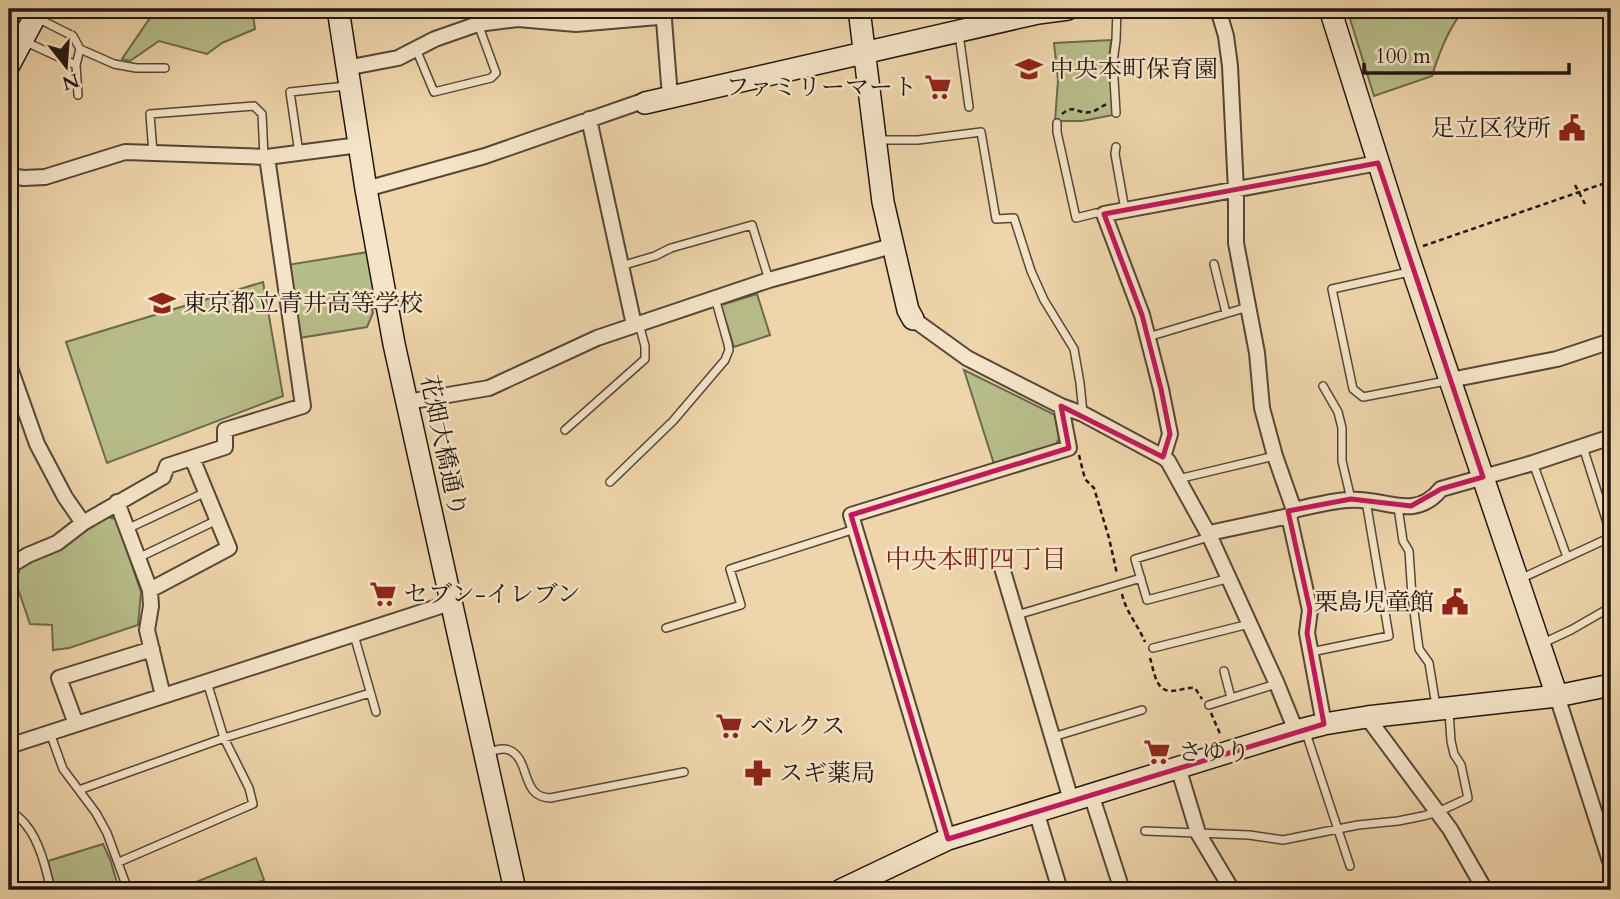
<svg xmlns="http://www.w3.org/2000/svg" width="1620" height="899" font-family="Cardo,'Noto Serif JP',serif">
  <style>
    .green { fill: #b7bd8a; stroke: #6c6a4e; stroke-width: 2 }
    .lines { fill: none; stroke-linecap: round; stroke-linejoin: round }
    .lane-casing { stroke: #554638; stroke-width: 10 }
    .street-casing { stroke: #554638; stroke-width: 18 }
    .secondary-casing { stroke: #221612; stroke-width: 24 }
    .path { stroke: #221612; stroke-width: 2.5; stroke-dasharray: 5 3.5; stroke-linecap: butt }
    .lane { stroke: #f5e4c8; stroke-width: 7 }
    .street { stroke: #f5e4c8; stroke-width: 14 }
    .secondary { stroke: #f5e4c8; stroke-width: 21 }
    .path-bridge { stroke: #221612; stroke-width: 2.5; stroke-dasharray: 5 3.5; stroke-linecap: butt }
    .marked { fill: none; stroke: #c2185b; stroke-width: 5; stroke-linejoin: round }
    .labels { text-anchor: middle; dominant-baseline: central; stroke-width: 5; stroke-linejoin: round; paint-order: stroke }
    .poi-label { font-size: 24px; fill: #221612; stroke: #f5e4c8; text-anchor: start }
    .street-label { font-size: 24px; fill: #221612; stroke: #f5e4c8 }
    .neighbourhood-label { font-size: 26px; fill: #7a1f14; stroke: #f5e4c8 }
  </style>
  <rect width="100%" height="100%" fill="#efd5ab"/>
  <filter id="stains"><feTurbulence type="fractalNoise" baseFrequency=".00286" numOctaves="4"/><feColorMatrix values="0 0 0 0 .2 0 0 0 0 .09 0 0 0 0 .02 0 0 0 .5 -.17"/></filter>
  <radialGradient id="worn" r=".72"><stop offset=".6" stop-color="#630" stop-opacity="0"/><stop offset="1" stop-color="#630" stop-opacity=".3"/></radialGradient>
  <path class="green" d="M156,9H300L253,15L255,29L222,43L207,54L159,41L130,61L122,59Z
    M1347,9H1465C1449,26 1439,53 1432,76L1374,96Z
    M1111,40L1109,62L1113,115L1082,121H1055L1058,80L1054,43Z
    M368,252L376,308L372,309L373,313L367,327L299,338L287,265Z
    M263,282L283,396L107,463L66,342Z
    M757,294L770,335L734,347L721,305Z
    M964,370L1055,415L1059,439L1055,445L994,464Z
    M107,517L116,519L141,592L138,625L69,648L53,650L52,625L30,624L14,577L16,567L54,551Z
    M103,844L110,859L118,886L115,890H55L48,861Z
    M256,858L264,880L241,890H176Z"/>
  <g class="lines">
    <g class="lane-casing">
      <path id="lane" d="M37,18L73,36L80,49L114,64L136,68H165
        M959,34L969,107
        M26,42L76,65
        M416,49L434,92L491,78L496,73L478,24
        M78,95L76,65L80,49
        M1116,113L1113,62L1116,40L1117,9
        M1057,123V132L1076,218L1096,213L1104,214
        M878,140H918L981,132L996,219L1014,218L1031,271L1044,300L1074,349L1080,383L1083,413
        M1116,147L1115,154L1125,210
        M153,153L150,114L254,106L262,114L264,157
        M299,153L290,92L346,86
        M9,252L14,251
        M1214,264L1226,313
        M621,266L655,256L671,248L752,225L769,280
        M1409,272L1332,289L1353,389L1363,397L1446,381
        M1148,337L1248,307
        M1323,386L1338,412L1342,428V461L1351,499
        M565,430L645,359V346L639,324
        M1583,447L1611,535
        M1533,463L1567,557
        M1178,479L1275,456
        M610,482L673,421L725,360L729,350L728,344L715,298
        M1399,506V514L1403,541L1409,551L1412,596L1419,649L1429,663L1436,706
        M127,529L206,492
        M1209,537L1135,559L1147,600L1230,578
        M138,558L217,520
        M1520,579L1611,537
        M1017,615L1141,578
        M666,628L741,605L730,569L855,529
        M354,635L376,712
        M1541,644L1571,630L1611,607
        M1153,648L1249,624
        M1311,652L1389,636L1366,501
        M1224,671L1231,698
        M1209,705L1276,684
        M50,733L63,769L96,813L107,833L128,890
        M1306,733L1350,866
        M1053,737L1142,710
        M486,753C493,751 502,747 509,750C531,759 520,797 550,798L684,772
        M79,790L224,738L370,693
        M9,809C14,814 22,819 26,825C40,842 46,869 51,890
        M1145,831L1249,835L1283,840L1358,825L1398,821L1423,816L1438,812L1468,798L1461,765L1454,754L1451,741L1449,711
        M119,862L253,804L249,788L224,738L207,682
        M1467,890L1481,883"/>
    </g>
    <g class="street-casing">
      <path id="street" d="M1218,9L1226,36L1230,66L1236,191V243L1257,353L1262,408L1275,456L1294,510
        M346,68L398,58L435,39L478,24L518,19L576,24L658,17L664,20L670,97
        M589,119L634,325
        M9,176L24,178L45,177L125,152L267,157L359,145
        M366,189L485,156L640,102L645,103
        M913,319L967,358L1061,406L1083,414L1163,457L1168,461L1210,537L1277,684L1296,731
        M9,365L37,444L65,497L83,523
        M1450,380L1557,359L1611,341
        M407,402L489,388L597,338L769,280L892,246
        M1163,457L1170,434L1161,389L1142,315L1104,214L1378,163
        M117,502L150,590L151,606L147,630L163,696
        M1289,516L1310,610L1307,633L1324,724
        M1210,537L1214,532L1289,516L1294,510C1312,506 1330,501 1348,500C1383,496 1413,523 1441,489L1533,463L1611,437
        M1000,561L1071,800
        M9,576L13,564L28,555L57,543L83,523L163,477L167,466L225,447V430L303,406L267,157
        M150,590L229,548L192,458
        M1557,696L1611,864
        M1367,717L1450,829L1485,890
        M76,724L59,678L152,649
        M9,746L450,603
        M1178,767L1198,833L1232,890
        M1091,794L1122,890
        M1036,811L1060,890
        M948,839L851,515L1069,448L1061,406"/>
    </g>
    <g class="secondary-casing">
      <path id="secondary" d="M338,9L366,189L394,344L515,890
        M859,9L883,202L908,310L913,319
        M1330,9L1407,253L1557,696
        M9,65L39,9
        M645,103L1038,13L1068,9
        M841,890L948,839L1296,731L1324,724L1367,717L1557,696L1611,685"/>
    </g>
    <path class="path" d="M1062,114C1074,103 1078,115 1091,112C1096,111 1102,106 1107,104
      M1423,246L1611,181
      M1079,455L1085,479L1094,488L1109,538L1117,574
      M1122,594C1126,612 1138,625 1145,642
      M1150,658C1154,670 1155,691 1171,691C1180,691 1186,687 1195,688L1202,699
      M1211,713L1221,736"/>
    <use href="#lane" class="lane"/>
    <use href="#street" class="street"/>
    <use href="#secondary" class="secondary"/>
    <path class="path-bridge" d="M1575,185L1585,204"/>
  </g>
  <path class="marked" d="M1378,163L1483,477L1441,489L1411,506L1351,499L1288,511L1310,610L1307,633L1324,724L948,839L851,515L1069,448L1061,406L1163,457L1170,434L1161,389L1142,315L1104,214Z"/>
  <defs>
    <g id="school-bare" transform="scale(2.1)"><path d="M0-5L7-2L0 1L-7-2ZM-4 1L0 2.5L4 1V4Q0 6-4 4Z" fill="#8f2418" stroke="#f5e4c8" stroke-width="2.5" paint-order="stroke"/></g>
    <g id="supermarket-bare" transform="scale(2.1)"><path d="M-6-5.5h2.5l.6 2H6L4.5 2H-2.5L-4.4-4H-6ZM-1.5 3.2a1.3 1.3 0 1 0 .1 0ZM3 3.2a1.3 1.3 0 1 0 .1 0Z" fill="#8f2418" stroke="#f5e4c8" stroke-width="2.5" paint-order="stroke"/></g>
    <g id="civic-bare" transform="scale(2.1)"><path d="M-.6-6.5H3V-4.5H.6V-3L4-1V1h2V6H-6V1h2V-1L-.6-3ZM-1.2 2.5V6h2.4V2.5Z" fill="#8f2418" stroke="#f5e4c8" stroke-width="2.5" paint-order="stroke"/></g>
    <g id="pharmacy-bare" transform="scale(2.1)"><path d="M-2-6h4v4h4v4h-4v4h-4v-4h-4v-4h4Z" fill="#8f2418" stroke="#f5e4c8" stroke-width="2.5" paint-order="stroke"/></g>
  </defs>
  <g fill-rule="evenodd">
    <use href="#school-bare" x="1029" y="69"/>
    <use href="#supermarket-bare" x="938" y="87"/>
    <use href="#civic-bare" x="1572" y="128"/>
    <use href="#school-bare" x="162" y="303"/>
    <use href="#supermarket-bare" x="383" y="594"/>
    <use href="#civic-bare" x="1455" y="602"/>
    <use href="#supermarket-bare" x="729" y="726"/>
    <use href="#supermarket-bare" x="1157" y="752"/>
    <use href="#pharmacy-bare" x="758" y="773"/>
  </g>
  <g class="labels">
    <g class="poi-label">
      <text x="1050" y="69">中央本町保育園</text>
      <text x="917" y="87" text-anchor="end">ファミリーマート</text>
      <text x="1551" y="128" text-anchor="end">足立区役所</text>
      <text x="183" y="303">東京都立青井高等学校</text>
      <text x="404" y="594">セブン-イレブン</text>
      <text x="1434" y="602" text-anchor="end">栗島児童館</text>
      <text x="750" y="726">ベルクス</text>
      <text x="1178" y="752">さゆり</text>
      <text x="779" y="773">スギ薬局</text>
    </g>
    <g class="street-label">
      <text transform="translate(443 446) rotate(78)">花畑大橋通り</text>
    </g>
    <g class="neighbourhood-label">
      <text x="976" y="559">中央本町四丁目</text>
    </g>
  </g>
  <rect width="1620" height="899" fill="none" stroke="#efd5ab" stroke-width="35"/>
  <rect x="10" y="10" width="1599" height="878" fill="none" stroke="#221612" stroke-width="3.5"/>
  <rect x="18" y="18" width="1585" height="864" fill="none" stroke="#221612" stroke-width="2"/>
  <g transform="translate(66 66) rotate(163)" stroke="#f5e4c8" stroke-width="5" paint-order="stroke">
  <path d="M0-5L12 26L0 18L-12 26Z" fill="#221612"/>
  <text y="-10" font-size="19" font-weight="bold" text-anchor="middle" fill="#221612">N</text>
  </g>
  <path d="M1364 63v10h205v-10" fill="none" stroke="#221612" stroke-width="3.5"/>
  <text x="1375" y="63" font-size="21" fill="#221612" stroke="#f5e4c8" stroke-width="5" paint-order="stroke">100 m</text>
  <rect width="100%" height="100%" filter="url(#stains)"/>
  <rect width="100%" height="100%" fill="url(#worn)"/>
</svg>
